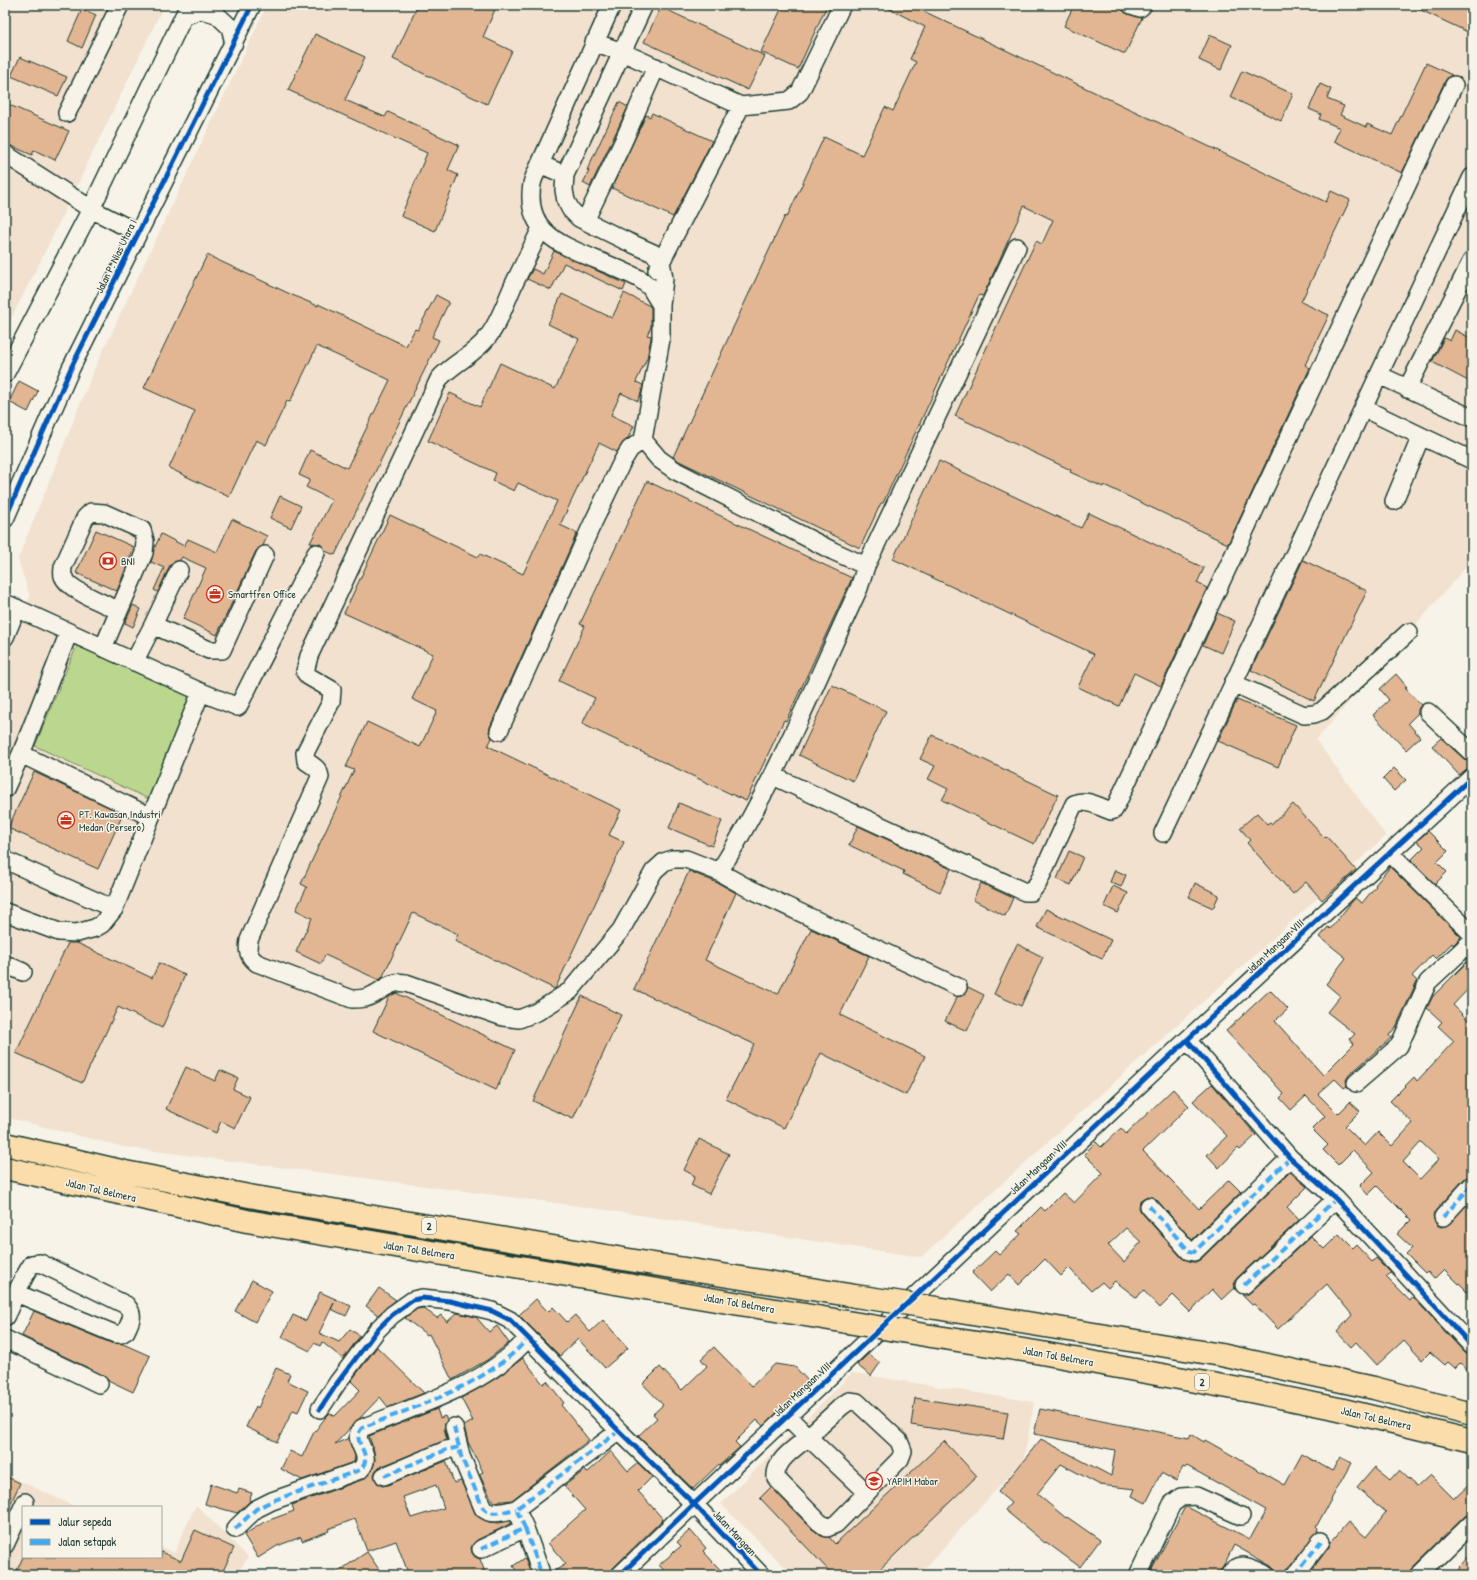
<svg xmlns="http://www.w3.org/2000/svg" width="1477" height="1580" font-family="'Patrick Hand',sans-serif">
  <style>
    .built { fill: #f1e1ce }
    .green { fill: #bbd78e; stroke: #6d8a61 }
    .building { fill: #e2b693; stroke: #1f3d34; fill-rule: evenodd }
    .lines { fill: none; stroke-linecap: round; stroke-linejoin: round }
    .minor-casing { stroke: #1f3d34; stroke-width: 20 }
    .highway-casing { stroke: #1f3d34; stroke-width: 25 }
    .minor { stroke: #f7f3e8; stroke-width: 17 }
    .highway { stroke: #faddab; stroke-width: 22 }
    .highway-bridge-casing { stroke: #1f3d34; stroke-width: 25; stroke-linecap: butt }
    .highway-bridge { stroke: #faddab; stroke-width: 22 }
    .quiet { stroke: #3fa9f5; stroke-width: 4; stroke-dasharray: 8 4; stroke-linecap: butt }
    .cycleway-casing { stroke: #f7f3e8; stroke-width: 8 }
    .cycleway { stroke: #0057b8; stroke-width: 5 }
    .labels { text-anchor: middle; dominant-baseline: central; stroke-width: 3; stroke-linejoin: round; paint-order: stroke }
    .shield { fill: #f7f3e8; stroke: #60746a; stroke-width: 1 }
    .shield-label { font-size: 10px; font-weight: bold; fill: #1f3d34 }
    .street-label { font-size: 11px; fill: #1f3d34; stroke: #f7f3e8 }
    .poi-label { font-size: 11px; fill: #1f3d34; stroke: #f7f3e8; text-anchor: start }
  </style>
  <rect width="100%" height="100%" fill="#f7f3e8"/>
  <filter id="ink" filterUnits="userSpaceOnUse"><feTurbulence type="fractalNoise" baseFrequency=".025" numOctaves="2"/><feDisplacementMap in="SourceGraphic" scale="8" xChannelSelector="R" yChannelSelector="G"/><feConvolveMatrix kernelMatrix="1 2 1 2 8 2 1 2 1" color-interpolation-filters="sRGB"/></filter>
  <g filter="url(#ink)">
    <path class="built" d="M5,5H164L41,260L5,330Z
      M267,5H1472V560L1316,740L1386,836L921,1257L572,1205L124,1147L5,1117V638L15,636L30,597L18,559L94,370Z
      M852,1373L1034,1402L1024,1459L919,1575H793L721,1504Z
      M5,1474L76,1507H23V1557H161V1547L174,1553L196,1505L248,1557L236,1575H5Z"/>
    <path class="green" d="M77,645L195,697L149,799L35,746Z"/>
    <path class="building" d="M418,5H497L483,37L512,51L487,104L393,59Z
      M783,5H827L798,69L761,52Z
      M882,5H921L919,9L1326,202L1331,191L1350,200L1301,302L1329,315L1305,365L1310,368L1228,544L1104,485L1103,487L1070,472L1071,470L955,416L1036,241L1042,244L1053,220L1024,206L983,296L979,295L883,503H881L860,548L679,461L673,457L785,216L787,217L824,137L862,155L885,107L893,111L916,62L910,59L925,27Z
      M1074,5H1114L1122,8L1128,14L1142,18L1125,54L1064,26Z
      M1410,5H1472V34Z
      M661,7L765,56L748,90L644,42Z
      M82,9L96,15L82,48L68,41Z
      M315,34L365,57L345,100L385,117L388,112L459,145L448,170L458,175L435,231L401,216L427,153L288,90Z
      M1210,35L1232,45L1221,70L1199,60Z
      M20,57L67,77L58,96L11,76Z
      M1426,63L1452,75L1448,77L1445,81L1402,173L1334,141L1340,128L1319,119L1321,114L1309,109L1320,84L1331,89L1327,99L1344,106L1340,115L1366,127L1367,124L1392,135Z
      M1242,71L1293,94L1281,121L1230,97Z
      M619,102L628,107L590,187L583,183L589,171L587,170Z
      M5,103L69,131L55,160L34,150L32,155L5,143Z
      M652,113L712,141L673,217L612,188L646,115L650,117Z
      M554,251L626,284L623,291L564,263L551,290L527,279L533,269L543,274Z
      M207,255L290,294L318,306V304L406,346L415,329L418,330L436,295L449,302L432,337L439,340L335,555L325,551L320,544L310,543L332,500L306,487L310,480L299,475L310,450L347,468L390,380L317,346L290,402L287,401L266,445L256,440L229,497L169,468L195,411L144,388Z
      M624,293L650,306L651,308V327L647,335L651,336V338L647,358L636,382L643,385L641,393L638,401L621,393L611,415L634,426L628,438L622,444L617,452L599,443L560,525L577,533L490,727L489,732L492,738L488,746L621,810L609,835L624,842L555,989L455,941L458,934L413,913L382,978L379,980L325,955L321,964L296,952L312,918L296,910L307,887L301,884L354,770L346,767L367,722L420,747L437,711L412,699L433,654L344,613L390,515L478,557L480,554L523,574L557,501L518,483L514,491L493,481L496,473L428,441L450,393L480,407L500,363L555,389L579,339L548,324L562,294L612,318Z
      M1455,330L1472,339V383L1432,362L1444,338L1450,341Z
      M19,381L38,391L28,412L9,402Z
      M939,461L1081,528L1089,513L1204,568L1197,583L1207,588L1161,686L1134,673L1119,706L1078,687L1094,654L893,559Z
      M647,481L852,578L786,721L784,720L746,801L582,724L595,698L559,681L585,626L580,624Z
      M280,496L301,506L291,528L270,518Z
      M232,519L267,536L263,546L256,551L217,635L183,619L206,568L182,557L180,560L174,562L170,565L158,592L154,590L164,568L151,562L154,549L161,534L184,546L188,539L217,552Z
      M96,530L134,547L117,591L76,573Z
      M1303,560L1367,591L1314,701L1251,670Z
      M133,605L141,609L133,627L125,623Z
      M1217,613L1235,621L1221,653L1203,645Z
      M1396,674L1407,687L1405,688L1421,705L1418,709V713L1408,723L1420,737L1406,750L1373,715L1389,700L1380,689Z
      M832,685L886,711L853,781L799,755Z
      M1237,700L1296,725L1278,767L1218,741Z
      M932,735L1058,795L1034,844L942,800L948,789L928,779L935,766L920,759Z
      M1441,738L1465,760L1472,763V765L1459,775L1432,746Z
      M1394,768L1406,780L1394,791L1383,779Z
      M34,772L123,814L98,869L8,828Z
      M679,803L722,821L712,846L669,828Z
      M1293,804L1324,837L1326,836L1356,870L1322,900L1306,882L1293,894L1247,843L1250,840L1240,828L1257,813L1267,824L1270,822L1272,824Z
      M858,826L951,869L940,892L903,874L904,871L849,845Z
      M1428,831L1448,851L1437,862L1447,872L1435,884L1411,860L1424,847L1417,841Z
      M1069,851L1083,857L1071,885L1057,879Z
      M1390,867L1461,937L1453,945L1452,943L1436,959L1432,955L1412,976L1417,981L1396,1027L1389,1035L1391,1038L1349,1075L1346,1080L1347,1086L1344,1088L1335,1079L1318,1094L1338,1114L1350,1102L1360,1111L1345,1126L1365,1146L1378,1132L1392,1146L1413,1123L1390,1101L1414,1077L1417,1081L1454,1041L1438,1026L1442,1022L1427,1008L1433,996L1469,960L1468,959L1472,955V985L1453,1005L1472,1024V1175L1465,1178L1436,1210L1433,1215L1434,1220L1437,1225L1441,1227L1446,1226L1472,1200V1297L1444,1269L1434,1279L1427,1271L1425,1273L1406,1254L1412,1248L1397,1234L1411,1220L1377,1186L1368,1195L1360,1186L1374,1172L1353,1150L1338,1165L1323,1150L1328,1145L1312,1129L1325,1116L1306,1096L1291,1110L1280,1098L1284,1094L1226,1031L1270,990L1288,1009L1275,1021L1323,1075L1354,1044L1350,1039L1355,1034L1327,1012L1340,996L1326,984L1346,958L1320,937L1328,927L1330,929L1355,898L1362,903L1376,886L1375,885ZM1421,1142L1439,1159L1420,1179L1403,1162Z
      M1115,870L1126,875L1121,887L1110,882Z
      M689,871L720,884L736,893L705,960L778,994L811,929L869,956L840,1015L925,1056L906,1095L821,1053L784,1128L726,1099L754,1044L634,989Z
      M981,883L1013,898L1005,916L973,900Z
      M1195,883L1219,895L1213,908L1189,897Z
      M1113,886L1128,893L1118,913L1104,906Z
      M1046,909L1111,940L1102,959L1037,927Z
      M68,943H77L152,978L159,963L185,975L162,1028L118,1007L82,1083L16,1053Z
      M1017,944L1043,957L1021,1006L994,994Z
      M968,987L984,995L967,1031L945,1021L957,997L964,995Z
      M396,993L515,1050L496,1090L373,1031L389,997Z
      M582,996L621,1015L573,1119L533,1101Z
      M186,1067L215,1081L220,1070L238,1078L233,1089L250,1097L235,1128L221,1121L216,1133L166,1109Z
      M1212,1084L1256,1135L1240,1150L1238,1148L1219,1168L1207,1155L1227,1136L1193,1101Z
      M1173,1089L1189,1106L1143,1151L1199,1209L1229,1180L1241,1192L1192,1240L1156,1199L1152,1197L1147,1196L1142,1199L1140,1202L1139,1208L1141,1212L1182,1258L1192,1262H1196L1201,1259L1290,1172L1307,1187L1287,1207L1299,1220L1237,1278L1234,1282L1235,1288L1222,1300L1212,1289L1190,1312L1173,1295L1160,1308L1143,1290L1137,1298L1115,1281L1108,1288L1102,1282L1091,1291L1069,1268L1061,1276L1045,1259L1019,1285L1009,1274L990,1292L972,1273L995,1251L999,1255L1021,1234L1017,1231L1041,1207L1045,1211L1063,1193L1074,1203L1103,1173L1084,1154L1096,1142L1101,1147L1121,1128L1126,1134ZM1126,1228L1141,1242L1124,1262L1108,1245Z
      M699,1139L729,1154L709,1194L691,1185L695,1176L684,1170Z
      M1339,1234L1353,1248L1356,1245L1372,1262L1376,1258L1391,1273L1386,1277L1410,1301L1413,1297L1465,1353L1472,1356V1374L1460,1363L1455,1368L1448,1362L1445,1365L1430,1352L1422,1360L1404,1340L1377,1365L1356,1342L1351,1347L1337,1332L1352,1315L1327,1284L1278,1329L1254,1304L1252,1305L1242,1295H1247L1251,1292L1311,1236L1324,1249Z
      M252,1280L272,1291L255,1322L235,1311Z
      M379,1288L396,1300L378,1315L366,1306Z
      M320,1292L351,1306L346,1316L331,1309L334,1303L319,1333L339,1342L350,1329L360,1336L343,1359L322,1342L320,1346L314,1343L310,1351L282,1337L293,1315L306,1321Z
      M536,1299L548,1312L553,1307L567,1322L575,1315L590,1332L603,1320L628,1348L605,1368L578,1339L560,1356L519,1315Z
      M423,1308L437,1318L441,1315L447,1322L457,1313L476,1317L489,1332L497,1326L509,1343L487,1360L452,1380L429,1334L427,1335L405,1318L417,1309Z
      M34,1311L111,1343L123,1344L150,1356L133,1392L108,1380L103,1375L22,1336Z
      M377,1347L424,1393L388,1407L380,1397L335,1444L349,1438L355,1456L354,1462L302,1480L281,1469L290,1451L302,1457L313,1434L325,1418L330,1413L335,1416L360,1390L351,1381Z
      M714,1347L752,1386L775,1364L795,1367L809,1382L763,1426L757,1420L735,1442L740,1447L719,1466L718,1465L693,1489L638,1436L657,1418L653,1414L663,1405L643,1384L660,1367L682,1390L707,1366L701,1359Z
      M868,1354L880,1363L871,1376L857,1365Z
      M523,1358L543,1384L547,1381L564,1403L561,1405L589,1440L512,1500L493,1502L479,1474L483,1472L468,1442L464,1426L473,1421L461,1398L498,1377Z
      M276,1368L290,1374L287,1381L308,1391L298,1412L293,1410L277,1442L246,1427L256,1406L258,1408Z
      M915,1398L1008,1412L1003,1439L911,1425Z
      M437,1409L440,1418L445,1416L447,1420L445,1424L444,1429L447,1440L380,1467L376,1470L374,1475L375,1479L378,1484L383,1486L387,1485L446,1461L454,1483L461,1481L477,1516L489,1522L499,1523L510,1521L512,1523L477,1540L473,1544L471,1548L472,1553L475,1557L480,1559L486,1575H409L396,1541L367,1551L355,1519L328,1529L329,1531L302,1541L301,1537L277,1546L258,1558L244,1535L264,1522L294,1511L292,1505L364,1479L372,1470L375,1461L374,1451L369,1436ZM436,1485L444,1508L411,1518L403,1497Z
      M1040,1409L1189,1438L1191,1434L1204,1442L1205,1440L1285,1485L1302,1454L1332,1471L1340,1457L1351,1463L1316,1527L1318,1529L1317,1532L1287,1569L1285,1575H1276L1275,1570L1271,1566L1234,1545L1219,1575H1149L1185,1507H1187L1250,1539L1266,1510L1187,1466L1185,1468L1183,1467L1176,1481L1161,1473L1146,1503L1132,1496L1135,1489L1100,1485L1061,1464L1037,1494L1066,1518L1067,1517L1100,1540L1080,1567L1046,1542L1045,1543L1005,1510L1011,1503L998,1492L1041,1439L1111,1476L1115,1450L1034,1434Z
      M944,1441L977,1476L874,1575L869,1569L863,1575H833L760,1498L771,1487L812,1529L821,1536L829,1537L835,1544Z
      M611,1451L628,1471L638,1463L652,1477L638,1491L663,1519L613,1568L608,1575H548L566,1564L548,1543L585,1510L564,1486L585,1470L587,1473Z
      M1375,1467L1391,1480L1399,1471L1417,1487L1430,1475L1454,1499L1472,1482V1513L1465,1516L1412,1568L1409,1575H1308L1329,1547L1331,1542L1348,1522L1366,1537L1386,1512L1357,1488Z
      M5,1476L20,1483L5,1516Z
      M211,1484L237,1493L239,1489L252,1493L249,1502L237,1513L205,1504Z
      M195,1530L234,1548L221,1575H15L23,1557H161V1552L181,1561Z
      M690,1530L706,1548L703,1551L725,1575H668L659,1565L681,1546L677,1542Z
      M367,1552L383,1575H333Z
      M1472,1552V1575H1452L1459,1568L1458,1567Z
      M525,1558L531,1573L532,1575H519L513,1566Z"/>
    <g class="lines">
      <g class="minor-casing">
        <path id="minor" d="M612,5L540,164C537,171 533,178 532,184C524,232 561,245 597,260C612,266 626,272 640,279L650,287L661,305
          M1131,5L1140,8L1143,5
          M184,16L200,10L216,14L230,27L234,43
          M594,42L622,52L741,106L789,101L800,92L842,5
          M67,113L120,5
          M5,154L91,209L138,233
          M540,164L565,175
          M585,221L623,142L656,67
          M541,228C532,248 522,267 513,286C505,304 499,323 487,338C474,355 453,363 439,379L309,656L305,672L308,676L332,690L331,702L305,753L306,761C313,766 319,768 320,777L249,940C247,951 248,956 257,963L352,999C357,999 363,999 368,997C383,992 388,980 406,983L503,1017L519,1019L537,1012L570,991L621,930L654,871L664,862L672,859H686L719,872C775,783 815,683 859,588L866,566L833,551L676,471L659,459L643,440
          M657,270L741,106
          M5,374L91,209L189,5
          M1379,375L1472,418
          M1407,389L1472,260
          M1363,408L1421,436L1394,501
          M1421,436L1472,460
          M5,519L71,368L252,5
          M866,566L1017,247
          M5,603L201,692L238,707L316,553
          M153,625L179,570
          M69,632L21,754L151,817
          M5,637L17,608
          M103,648L144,553L145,541L142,530L104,513L91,512L85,518L63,567C63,570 62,573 63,576C68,590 105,604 118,610
          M134,662L153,625L209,650H222L265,555
          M1233,683L1304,715L1314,714L1322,711L1409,632
          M1428,712L1472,753
          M499,731L590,529L622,462L630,449L643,440L661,339V305L664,279L661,261L653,253L624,240L579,218L571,210L566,201L564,190L565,175L644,5
          M773,776L1025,892H1031L1038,883L1074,804C1086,798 1099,807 1111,811L1114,810L1454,85
          M5,789L21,754
          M1163,833L1472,177
          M1390,853L1472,934
          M5,860L114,909
          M719,872L746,887L958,987
          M5,912L59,932L77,933L95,928L102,924L114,909L201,692
          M5,964L23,972
          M1187,1040L1290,1158L1336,1199L1472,1346
          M1356,1083L1399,1046L1428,982L1472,941
          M1149,1206L1189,1251L1194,1252L1290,1158
          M1443,1217L1472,1185
          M1244,1285L1336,1199
          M5,1317C14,1299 21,1280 32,1264L40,1263L126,1305C135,1315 131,1320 126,1331L121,1334H115L16,1293
          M5,1339L99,1384
          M320,1409L338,1382L377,1330L392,1315L413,1300L422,1298L450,1301L492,1311L510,1320L528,1338L619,1431L694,1504L761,1575
          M787,1416L808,1437C796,1448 774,1460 776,1478L819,1522L827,1528L836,1524L900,1459L903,1451L899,1441L857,1402L849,1401L842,1406L808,1437L867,1493
          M454,1427L459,1447
          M384,1476L446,1450L459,1447L461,1456L483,1508C491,1517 506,1511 516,1509
          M525,1528L540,1570
          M235,1529L256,1509L272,1501L360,1470C376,1454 349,1442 362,1428C418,1405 488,1385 528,1338
          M5,1545L25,1502
          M481,1549L525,1528L516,1509L619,1431
          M620,1575L694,1504L1187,1040L1472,777
          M1138,1575L1172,1504L1181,1497L1196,1496L1241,1516
          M1229,1575C1240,1559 1252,1568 1266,1575
          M1295,1575L1321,1541
          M1419,1575L1472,1523"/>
      </g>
      <g class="highway-casing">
        <path id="highway" d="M5,1144L125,1172L249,1196L647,1263L855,1296
          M5,1168L247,1221L847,1322
          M936,1308L1221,1355L1374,1388L1472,1414
          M931,1336L1036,1352L1250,1391L1339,1409L1472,1441"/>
      </g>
      <use href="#minor" class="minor"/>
      <use href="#highway" class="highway"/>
      <g class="highway-bridge-casing">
        <path id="highway-bridge" d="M855,1296L936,1308
          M847,1322L931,1336"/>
      </g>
      <use href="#highway-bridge" class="highway-bridge"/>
      <path class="quiet" d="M1149,1206L1189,1251L1194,1252L1290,1158
        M1443,1217L1472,1185
        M1244,1285L1336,1199
        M454,1427L459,1447
        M384,1476L446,1450L459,1447L461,1456L483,1508C491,1517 506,1511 516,1509
        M525,1528L540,1570
        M235,1529L256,1509L272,1501L360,1470C376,1454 349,1442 362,1428C418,1405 488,1385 528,1338
        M481,1549L525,1528L516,1509L619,1431
        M1295,1575L1321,1541"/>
      <g class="cycleway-casing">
        <path id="cycleway" d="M5,519L71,368L252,5
          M1187,1040L1290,1158L1336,1199L1472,1346
          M320,1409L338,1382L377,1330L392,1315L413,1300L422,1298L450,1301L492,1311L510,1320L528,1338L619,1431L694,1504L761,1575
          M620,1575L694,1504L1187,1040L1472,777"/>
      </g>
      <use href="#cycleway" class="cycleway"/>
    </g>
  </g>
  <defs>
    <g id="bank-ring" transform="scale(0.9)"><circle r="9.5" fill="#f7f3e8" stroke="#c8321e" stroke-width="1.5"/><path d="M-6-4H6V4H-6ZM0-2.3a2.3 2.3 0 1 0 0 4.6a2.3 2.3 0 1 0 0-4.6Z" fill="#c8321e"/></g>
    <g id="office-ring" transform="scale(0.9)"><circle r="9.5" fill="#f7f3e8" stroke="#c8321e" stroke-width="1.5"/><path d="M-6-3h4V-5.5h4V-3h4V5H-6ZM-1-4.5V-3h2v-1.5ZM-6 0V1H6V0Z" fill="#c8321e"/></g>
    <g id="school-ring" transform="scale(0.9)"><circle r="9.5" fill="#f7f3e8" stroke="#c8321e" stroke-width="1.5"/><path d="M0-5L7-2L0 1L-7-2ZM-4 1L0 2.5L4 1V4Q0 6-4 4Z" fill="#c8321e"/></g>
  </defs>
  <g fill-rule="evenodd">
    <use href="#bank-ring" x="108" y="561"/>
    <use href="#office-ring" x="215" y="594"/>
    <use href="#office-ring" x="66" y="820"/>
    <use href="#school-ring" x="874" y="1481"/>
  </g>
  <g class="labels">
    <g class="shield">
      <rect x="422" y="1218" width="14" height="16" rx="3"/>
      <rect x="1195" y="1374" width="14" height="16" rx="3"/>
    </g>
    <g class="shield-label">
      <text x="429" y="1226">2</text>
      <text x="1202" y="1382">2</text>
    </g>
    <g class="street-label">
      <text transform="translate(116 256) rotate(-64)">Jalan P. Nias Utara I</text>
      <text transform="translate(1275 946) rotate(-43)">Jalan Mangaan VIII</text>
      <text transform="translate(1038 1167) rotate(-43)">Jalan Mangaan VIII</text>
      <text transform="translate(101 1190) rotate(13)">Jalan Tol Belmera</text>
      <text transform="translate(419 1250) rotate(9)">Jalan Tol Belmera</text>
      <text transform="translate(739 1303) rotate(10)">Jalan Tol Belmera</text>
      <text transform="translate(1058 1356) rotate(10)">Jalan Tol Belmera</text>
      <text transform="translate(802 1389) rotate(-43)">Jalan Mangaan VIII</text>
      <text transform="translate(1376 1418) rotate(13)">Jalan Tol Belmera</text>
      <text transform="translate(735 1533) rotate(47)">Jalan Mangaan</text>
    </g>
    <g class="poi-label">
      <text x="121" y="561">BNI</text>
      <text x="228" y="594">Smartfren Office</text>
      <text x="79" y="814">PT. Kawasan Industri<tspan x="79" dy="13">Medan (Persero)</tspan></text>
      <text x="887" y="1481">YAPIM Mabar</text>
    </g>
  </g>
  <rect width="1477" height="1580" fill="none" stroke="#f7f3e8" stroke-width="20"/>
  <rect x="10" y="10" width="1457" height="1560" fill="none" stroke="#1f3d34" stroke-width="1.5" filter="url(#ink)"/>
  <rect x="22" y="1506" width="140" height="52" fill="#f7f3e8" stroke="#a1aaa0"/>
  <rect x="30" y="1519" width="20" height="6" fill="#0057b8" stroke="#a1aaa0"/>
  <text x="58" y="1526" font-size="12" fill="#1f3d34">Jalur sepeda</text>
  <rect x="30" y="1539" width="20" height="6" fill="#3fa9f5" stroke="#a1aaa0"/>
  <text x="58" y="1546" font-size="12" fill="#1f3d34">Jalan setapak</text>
</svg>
